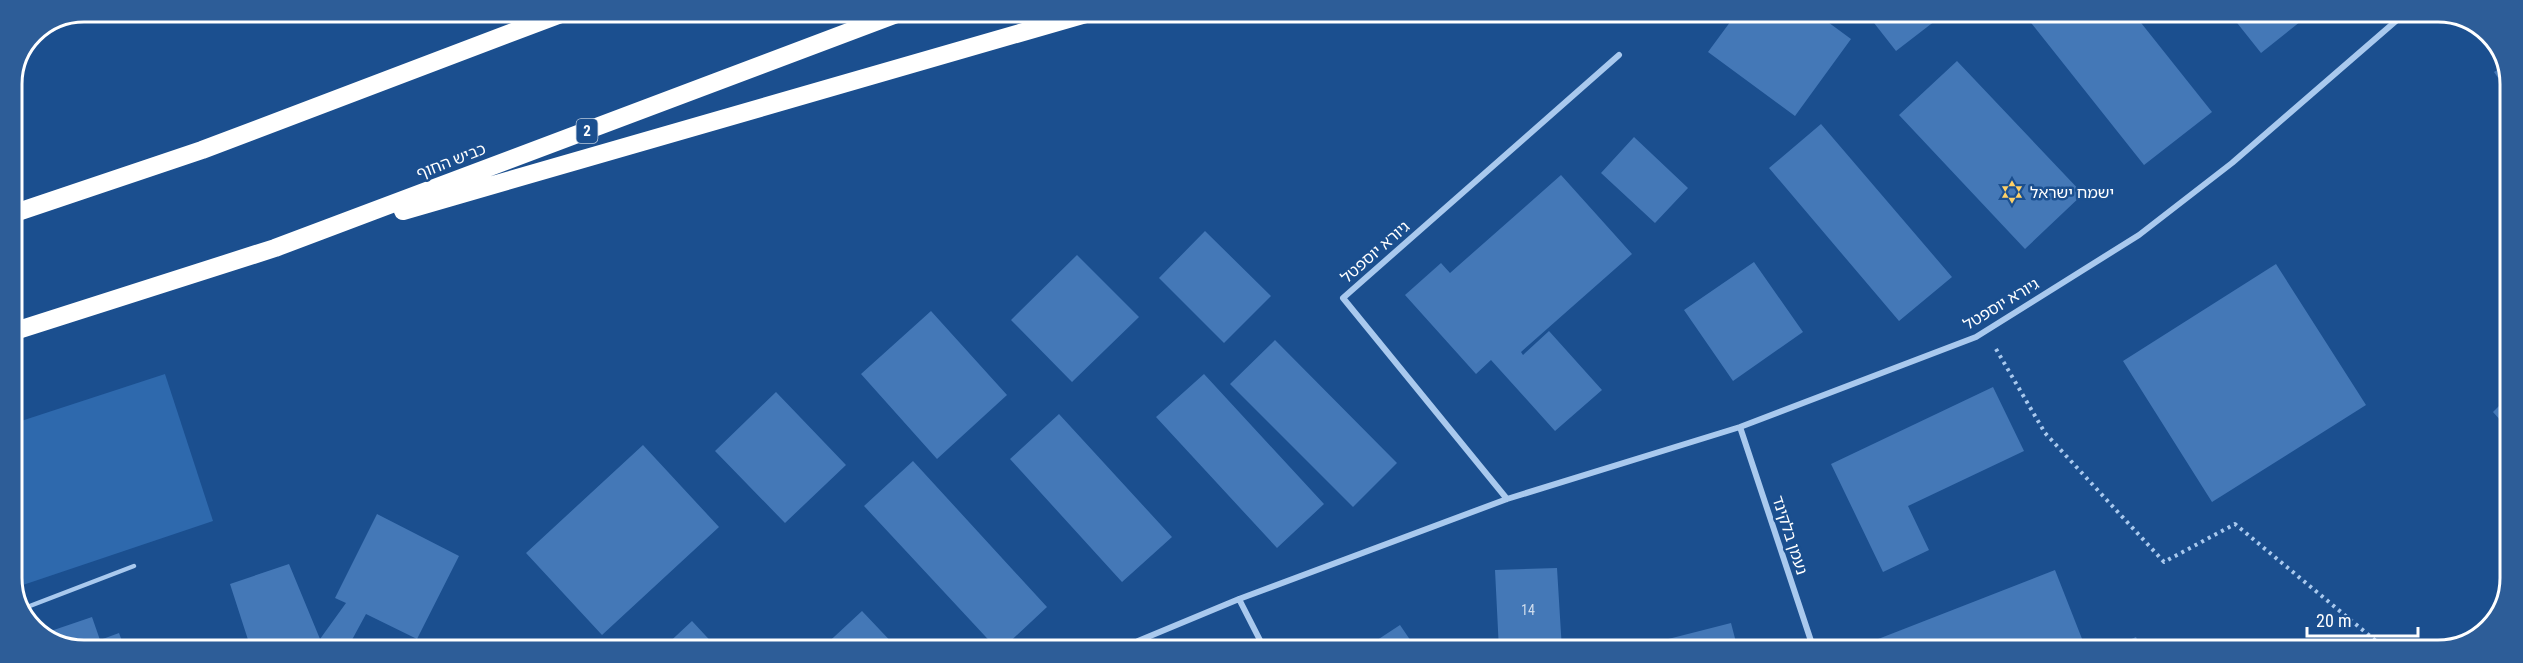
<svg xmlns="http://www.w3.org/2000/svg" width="2523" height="663" font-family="'Roboto Condensed','Noto Sans Hebrew',sans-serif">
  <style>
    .park { fill: #2e69ad }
    .building { fill: #4478b7 }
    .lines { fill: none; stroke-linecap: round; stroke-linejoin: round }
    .path { stroke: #a9c9ee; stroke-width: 4; stroke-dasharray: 3 4.5; stroke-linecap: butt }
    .service { stroke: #a9c9ee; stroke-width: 4.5 }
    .minor { stroke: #a9c9ee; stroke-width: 6 }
    .motorway { stroke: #fff; stroke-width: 18 }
    .labels { text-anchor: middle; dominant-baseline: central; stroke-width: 5; stroke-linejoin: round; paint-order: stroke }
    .number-label { font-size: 14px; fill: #d0dded }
    .shield { fill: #1b4f8f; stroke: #bbcadd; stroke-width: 1.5 }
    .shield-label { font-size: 15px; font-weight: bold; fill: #fff }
    .street-label { font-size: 16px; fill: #fff; stroke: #1b4f8f }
    .poi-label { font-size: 16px; fill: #fff; stroke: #1b4f8f; text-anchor: start }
    .rim { fill: none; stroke: #fff; stroke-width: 3 }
  </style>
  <rect width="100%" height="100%" fill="#1b4f8f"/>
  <path class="park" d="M165,374L213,521L14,588L12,584V424Z"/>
  <path class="building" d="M1736,14H1817L1851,39L1795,116L1708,52Z
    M1867,14H1944L1896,51Z
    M2024,14H2134L2212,112L2144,165Z
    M2230,14H2310L2261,53Z
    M1957,61L2083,194L2025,249L1899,115Z
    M2505,65L2511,79V97L2494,72Z
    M1821,124L1952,277L1899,321L1769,168Z
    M1634,137L1688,188L1655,223L1601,173Z
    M1561,175L1632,254L1521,352L1523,355L1549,331L1602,390L1555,431L1491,360L1476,374L1405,295L1441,263L1450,273Z
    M1205,231L1271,296L1224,343L1159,278Z
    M1077,255L1139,317L1072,382L1011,320Z
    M1754,262L1803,332L1733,381L1684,310Z
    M2276,264L2366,405L2212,502L2123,361Z
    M931,311L1007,395L937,459L861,374Z
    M1275,340L1397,463L1353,507L1230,384Z
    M1204,374L1324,504L1277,548L1156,417Z
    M1993,387L2024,451L1908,506L1929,550L1883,572L1831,464Z
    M776,392L846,465L785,523L715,451Z
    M2509,396V430L2493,412Z
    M1059,414L1172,537L1122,582L1010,459Z
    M643,445L719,527L602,635L526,553Z
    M913,461L1047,607L1001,650H998L864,506Z
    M377,514L459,556L417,639L366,614L347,649H251L230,584L289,564L320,639L346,603L335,598Z
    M1557,568L1562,650H1499L1495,570Z
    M2055,570L2086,649L1877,650L1873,641Z
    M862,611L898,649H821Z
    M92,617L100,640L119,633L125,649H66L42,634Z
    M692,621L718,649H662Z
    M1731,623L1738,650H1629V649Z
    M1400,625L1417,650H1362Z
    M2136,637L2142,651H2105Z"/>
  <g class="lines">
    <path class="path" d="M1996,349L2045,433L2164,562L2235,524L2388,651"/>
    <path class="service" d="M22,609L134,566"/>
    <path class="minor" d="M1740,427L1814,650
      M1507,499L1343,298L1619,55
      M1239,599L1265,650
      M1122,650L1138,641L1239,599L1507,499L1740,427L1976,337L2139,235L2232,163L2404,14"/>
    <path class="motorway" d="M403,211L1089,13
      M12,214L202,150L566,12
      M12,332L275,248L899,13"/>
  </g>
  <defs>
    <g id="synagogue-bare" transform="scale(1.8)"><path d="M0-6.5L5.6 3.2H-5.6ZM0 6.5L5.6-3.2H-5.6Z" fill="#ffd166" stroke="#1b4f8f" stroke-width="2.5" paint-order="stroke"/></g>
  </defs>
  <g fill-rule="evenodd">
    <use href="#synagogue-bare" x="2012" y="192"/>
  </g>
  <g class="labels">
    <g class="number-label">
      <text x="1528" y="610">14</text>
    </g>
    <rect class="shield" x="576.5" y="119" width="21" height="24" rx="4.5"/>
    <g class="shield-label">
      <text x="587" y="131">2</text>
    </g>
    <g class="street-label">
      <text transform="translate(451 161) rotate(-21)">כביש החוף</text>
      <text transform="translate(1375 252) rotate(-41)">גיורא יוספטל</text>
      <text transform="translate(2001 304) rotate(-31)">גיורא יוספטל</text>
      <text transform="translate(1790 535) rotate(72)">נעמן בלקינד</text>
    </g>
    <g class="poi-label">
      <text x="2030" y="192">ישמח ישראל</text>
    </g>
  </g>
  <path d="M0 0H2523V663H0ZM84 22H2438A62 62 0 0 1 2500 84V578A62 62 0 0 1 2438 640H84A62 62 0 0 1 22 578V84A62 62 0 0 1 84 22Z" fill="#2d5d98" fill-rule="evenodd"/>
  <path class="rim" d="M84 22H2438A62 62 0 0 1 2500 84V578A62 62 0 0 1 2438 640H84A62 62 0 0 1 22 578V84A62 62 0 0 1 84 22Z"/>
  <path d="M2307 627v9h111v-9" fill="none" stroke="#ffffff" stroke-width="3"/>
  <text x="2316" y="627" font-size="18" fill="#ffffff" stroke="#1b4f8f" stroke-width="4.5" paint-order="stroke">20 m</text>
</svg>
